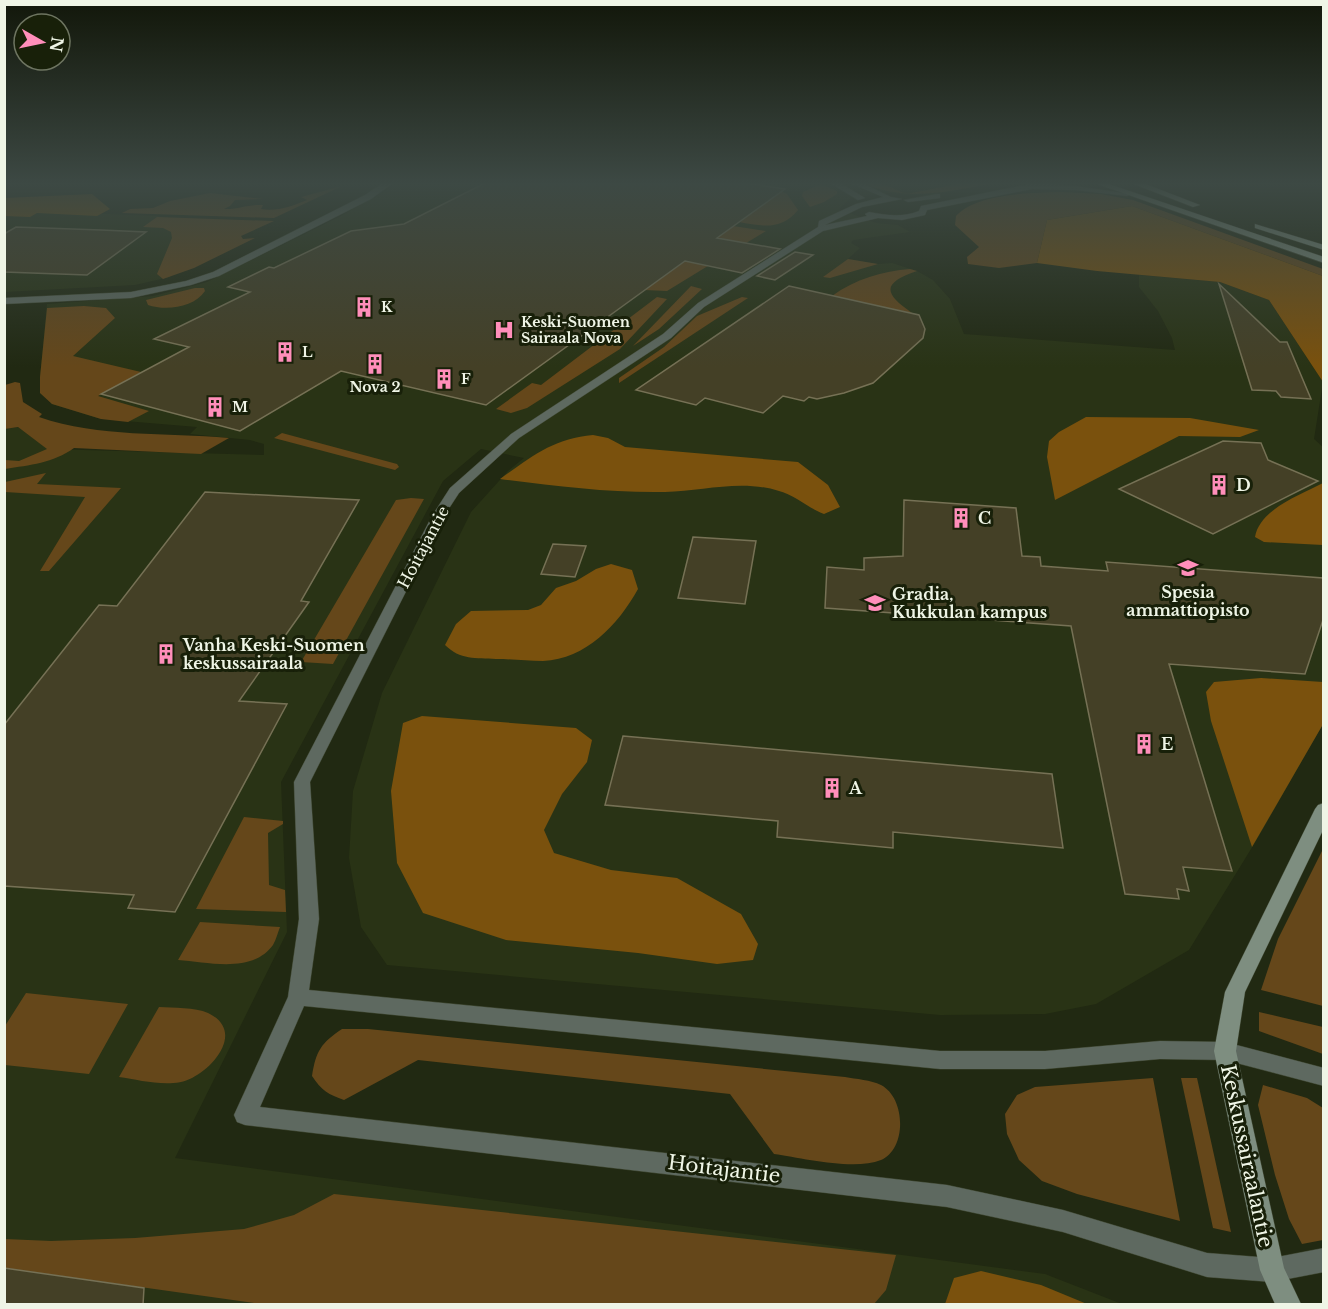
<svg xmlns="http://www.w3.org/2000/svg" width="1328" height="1309" font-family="'Libre Baskerville',serif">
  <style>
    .built { fill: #293315 }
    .green { fill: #65471a }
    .forest { fill: #7a510d }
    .building { fill: #444026; stroke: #767155; stroke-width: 1.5 }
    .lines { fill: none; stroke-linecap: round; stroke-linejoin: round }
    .minor-casing { stroke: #3e4630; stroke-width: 1 }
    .secondary-casing { stroke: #3e4630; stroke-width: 1 }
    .minor { fill: #5e6960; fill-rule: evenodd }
    .secondary { fill: #7e8e80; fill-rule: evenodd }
    .labels { text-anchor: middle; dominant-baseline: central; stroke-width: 6; stroke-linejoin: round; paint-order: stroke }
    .far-poi-label { font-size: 14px; font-weight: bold; fill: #eff5e6; stroke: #182009; text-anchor: start }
    .poi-label { font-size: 16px; font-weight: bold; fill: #eff5e6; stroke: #182009; text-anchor: start }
    .street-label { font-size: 16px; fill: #eff5e6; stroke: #182009 }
    .near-street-label { font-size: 20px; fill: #eff5e6; stroke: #182009 }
  </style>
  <rect width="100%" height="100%" fill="#212912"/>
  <path class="built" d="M399,183H994L926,196L888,193L851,198L839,209L876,223L898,225L910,232L853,240L851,243L860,248L848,259L878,264L892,263L917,271L933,280L950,299L964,334L1175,350L1172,338L1158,311L1139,287V275L1220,282L1269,300L1323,382L1314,439L1324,448L1322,726L1259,836L1189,950L1096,1004L1045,1014L940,1015L387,965L361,927L349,858L353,791L382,693L471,512L508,471L524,458L481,449L443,481L281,782L287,932L175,1158L1045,1274L1122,1304H5V429L18,427L48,449L264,455V444L250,440L190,434L197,427L101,419L52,404L40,393V377L47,304L153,296L207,282L339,217Z
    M5,210L158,216L196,228L170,277L135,285L5,292Z"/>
  <path class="green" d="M861,183H881L906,194L963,183H994C945,192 910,202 861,183Z
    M821,184L837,191V194L824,202L810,207L802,196L803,192Z
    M342,186L274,218L122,213L130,209L153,208L170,201L210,193L263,199L235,200L230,206L224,209C237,210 249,204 263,205L261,209C276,212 293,206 307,200L301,197Z
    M781,191L787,194L798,210C781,231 762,226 739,222Z
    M1061,192L1101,194L1133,200L1323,269V276L1132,206L1047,220L1037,263L999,268L968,264L967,257L979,247L955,225L956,216C977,193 1031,193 1061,192Z
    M157,217L274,221L241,236L243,239L255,238L194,268L163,279L157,274L172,238L171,232L163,228L143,227Z
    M733,226L766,231L723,257L697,252Z
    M691,257L716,261L667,291L644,290Z
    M848,259L878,264L830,278L823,277Z
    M910,269L917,271C882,283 883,293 912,313L832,296C855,279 883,271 910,269Z
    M691,286L702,289L659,329L633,346Z
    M195,288H204L205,291C194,308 165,311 148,305L146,300Z
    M657,297L667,299L620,349L527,408L511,413L496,409L532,383L541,385Z
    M742,297L748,298L619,383V378L664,347L697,316Z
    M84,306L106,308L115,318L73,356L141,372L98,396L149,411L128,422L101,419L52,404L40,393V377L47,308Z
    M15,382L20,383L23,402L42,414L39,417C100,438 165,432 229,438L201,454L74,448C53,463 30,465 5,469V460L19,461L47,449L18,427L5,429V385Z
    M282,433L397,464L399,467L395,470L274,438Z
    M46,473L37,484L121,488L49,571H40L85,497L5,492V482Z
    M411,498L424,499L333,664L301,662L396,500Z
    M244,817L283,821V824L268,833L269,885L285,890L286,912L196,909Z
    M1323,849V1006L1261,990L1278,939Z
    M200,922L280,927C278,932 276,940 273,945C252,974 208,962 178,960Z
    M26,993L128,1004L89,1074L5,1065V1026Z
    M159,1007C173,1008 195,1007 208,1013C244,1030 216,1066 192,1078C171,1089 141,1080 119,1077Z
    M1259,1012L1323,1027V1054L1259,1031Z
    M342,1029H368L845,1077C856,1079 871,1080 881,1085C906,1098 907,1149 881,1160C854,1171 803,1158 774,1154L730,1094L418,1060L344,1100C329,1095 321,1090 312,1076C316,1051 321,1043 342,1029Z
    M1153,1078L1180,1221L1077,1194L1042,1181L1019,1160L1007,1134L1005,1114L1017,1095L1035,1087Z
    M1181,1078H1197L1231,1232L1213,1228Z
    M1263,1085L1307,1098L1323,1108V1240L1302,1244L1289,1219L1275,1175L1258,1105Z
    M334,1194L896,1255L886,1290L874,1304H261L5,1268V1239L51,1241L135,1238L244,1229L294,1215Z"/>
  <path class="forest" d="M92,194L110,209L97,216L37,213L30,217L5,216V198Z
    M1132,206L1323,276V382L1269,300L1220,282L1097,271L1037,263L1047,220Z
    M1086,417L1190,418L1259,430L1240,437L1179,436L1055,500L1047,457L1049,441L1059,432Z
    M593,435L608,438L625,447L798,462L828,485L840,507L824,514C808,508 795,495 779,491C741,479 703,491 665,492C610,493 555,486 500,479C531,457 554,438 593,435Z
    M1323,483V545L1264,542L1255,537C1260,509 1300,495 1323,483Z
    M611,564L632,570L638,589C618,625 586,659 543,661C527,661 512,659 496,659C476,658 460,660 445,645L456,624L471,611L528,610L541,605L556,588L576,581L596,569Z
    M1261,678L1323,682L1322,726L1252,847L1211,721L1206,692L1214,682Z
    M422,716L576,728L592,740L587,762L562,794L544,830L554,853L611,870L677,878L741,914L758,944L753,960L717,964L638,953L506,940L423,913L397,863L391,791L403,723Z
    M981,1271L1041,1285L1087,1304H945L954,1278Z"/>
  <path class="building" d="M485,183H746L785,189L717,238L780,249L742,273L685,261L486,405L341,371L240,431L101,394L189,347L154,339L250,292L228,287L269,267L274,268L351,231L404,224Z
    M16,227L101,230L146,232L87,275L4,272V234Z
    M795,252L813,255L775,280L757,276Z
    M1219,284L1280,342H1287L1311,399L1281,397L1276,391L1252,390Z
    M789,286L919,315L925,329L923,338L873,383L844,393L817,399L809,397L804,401L783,396L763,413L705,398L696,405L636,390Z
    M1223,441L1261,443L1268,460L1318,481L1213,534L1119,489Z
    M205,492L359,500L301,601L309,602L239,701L287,704L175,912L128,908L134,895L4,886V725L99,605L117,606Z
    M904,500L1016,508L1022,556L1040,557L1041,566L1108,571L1106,562L1323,578V620L1305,674L1169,664L1232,871L1183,867L1189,891L1177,889L1179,899L1125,894L1071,626L825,608L827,567L864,570V558L903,556Z
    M693,537L756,541L745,604L678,598Z
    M553,544L586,546L575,577L541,574Z
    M623,736L1052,774L1063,848L893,832V848L777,837L778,821L605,805Z
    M4,1268L144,1288L143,1305H4Z"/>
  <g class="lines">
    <g class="minor-casing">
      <path id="minor" d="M383,183H393L371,199L219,276L191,285L131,298L4,304V298L131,292L186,281L213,272L365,195Z
        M830,183H840L865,198L858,200Z
        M850,183H862L891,197L902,199L862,207L825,225L867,216L865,214L869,212C886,215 902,218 919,211L921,206L1034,183L1075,186L1131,194L1127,196L1075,190L1032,189L927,210L925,215L902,220L878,218L823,231L704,307L671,338L519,438L459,493L444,516L310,782L319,919L309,990L940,1051H1045L1160,1041L1225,1042L1324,1068V1086L1225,1060L1160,1059L1045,1069H940L304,1006L260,1107L947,1185L1063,1210L1207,1253L1272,1258L1324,1248V1272L1272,1282L1207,1277L1063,1232L947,1207L245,1125L237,1122L234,1115L288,997L299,919L294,782L432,516L450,488L511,434L663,334L698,303L818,227L819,221L856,204L883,197Z
        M937,194H940V198L908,202L904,200Z"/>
    </g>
    <g class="secondary-casing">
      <path id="secondary" d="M1094,183H1106L1324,257V263Z
        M1131,183H1143L1200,205L1193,207Z
        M1255,224L1324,245V250L1255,228Z
        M1324,803V828L1245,992L1236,1051L1284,1268L1301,1304H1275L1260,1270L1214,1051L1225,992L1315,809L1318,805Z"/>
    </g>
    <use href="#minor" class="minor"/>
    <use href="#secondary" class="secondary"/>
  </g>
  <linearGradient id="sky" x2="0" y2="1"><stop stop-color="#12170a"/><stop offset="0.5" stop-color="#3d4944"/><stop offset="1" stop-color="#3d4944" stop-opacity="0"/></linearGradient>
  <rect width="1328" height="367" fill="url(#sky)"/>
  <defs>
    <g id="building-bare" transform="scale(1.62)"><path d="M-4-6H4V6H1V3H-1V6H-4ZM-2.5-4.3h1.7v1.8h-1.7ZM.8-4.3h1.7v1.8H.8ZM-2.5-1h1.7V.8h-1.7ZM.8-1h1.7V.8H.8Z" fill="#ff8eba" stroke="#182009" stroke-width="2.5" paint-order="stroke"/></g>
    <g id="hospital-bare" transform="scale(1.62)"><path d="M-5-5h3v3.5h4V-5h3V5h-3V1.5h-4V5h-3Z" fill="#ff8eba" stroke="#182009" stroke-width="2.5" paint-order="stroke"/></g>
    <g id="university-bare" transform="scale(1.62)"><path d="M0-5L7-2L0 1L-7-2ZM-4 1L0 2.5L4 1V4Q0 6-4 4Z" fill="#ff8eba" stroke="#182009" stroke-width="2.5" paint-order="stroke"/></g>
  </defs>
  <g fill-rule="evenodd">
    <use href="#building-bare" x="364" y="307"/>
    <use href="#hospital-bare" x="504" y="330"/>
    <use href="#building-bare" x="285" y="352"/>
    <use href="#building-bare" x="375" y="364"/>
    <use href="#building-bare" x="444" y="379"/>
    <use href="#building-bare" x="215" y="407"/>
    <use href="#building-bare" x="1219" y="485"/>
    <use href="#building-bare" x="961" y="518"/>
    <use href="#university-bare" x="1188" y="568"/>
    <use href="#university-bare" x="875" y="603"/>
    <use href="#building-bare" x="166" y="654"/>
    <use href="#building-bare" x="1144" y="744"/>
    <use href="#building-bare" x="832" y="788"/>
  </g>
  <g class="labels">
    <g class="far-poi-label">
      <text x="381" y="307">K</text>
      <text x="521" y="322">Keski-Suomen<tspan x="521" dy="16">Sairaala Nova</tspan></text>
      <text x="302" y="352">L</text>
      <text x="461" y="379">F</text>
      <text x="375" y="387" text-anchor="middle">Nova 2</text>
      <text x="232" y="407">M</text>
    </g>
    <g class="poi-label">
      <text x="1236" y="485">D</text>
      <text x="978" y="518">C</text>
      <text x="1188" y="592" text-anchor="middle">Spesia<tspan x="1188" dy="18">ammattiopisto</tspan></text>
      <text x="892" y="594">Gradia,<tspan x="892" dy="18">Kukkulan kampus</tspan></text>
      <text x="183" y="645">Vanha Keski-Suomen<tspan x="183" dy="18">keskussairaala</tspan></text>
      <text x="1161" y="744">E</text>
      <text x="849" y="788">A</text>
    </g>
    <g class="street-label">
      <text transform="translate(423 547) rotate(-62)">Hoitajantie</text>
    </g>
    <g class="near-street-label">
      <text transform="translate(1247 1156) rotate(78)">Keskussairaalantie</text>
      <text transform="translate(724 1169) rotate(7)">Hoitajantie</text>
    </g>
  </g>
  <rect width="1328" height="1309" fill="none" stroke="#eff5e6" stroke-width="12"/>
  <g transform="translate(42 42) rotate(99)"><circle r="28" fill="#182009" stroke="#6e7561" stroke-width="1.5"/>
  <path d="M0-4.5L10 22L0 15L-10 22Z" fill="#ff8eba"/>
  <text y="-9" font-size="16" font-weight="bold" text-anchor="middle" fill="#eff5e6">N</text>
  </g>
</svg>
